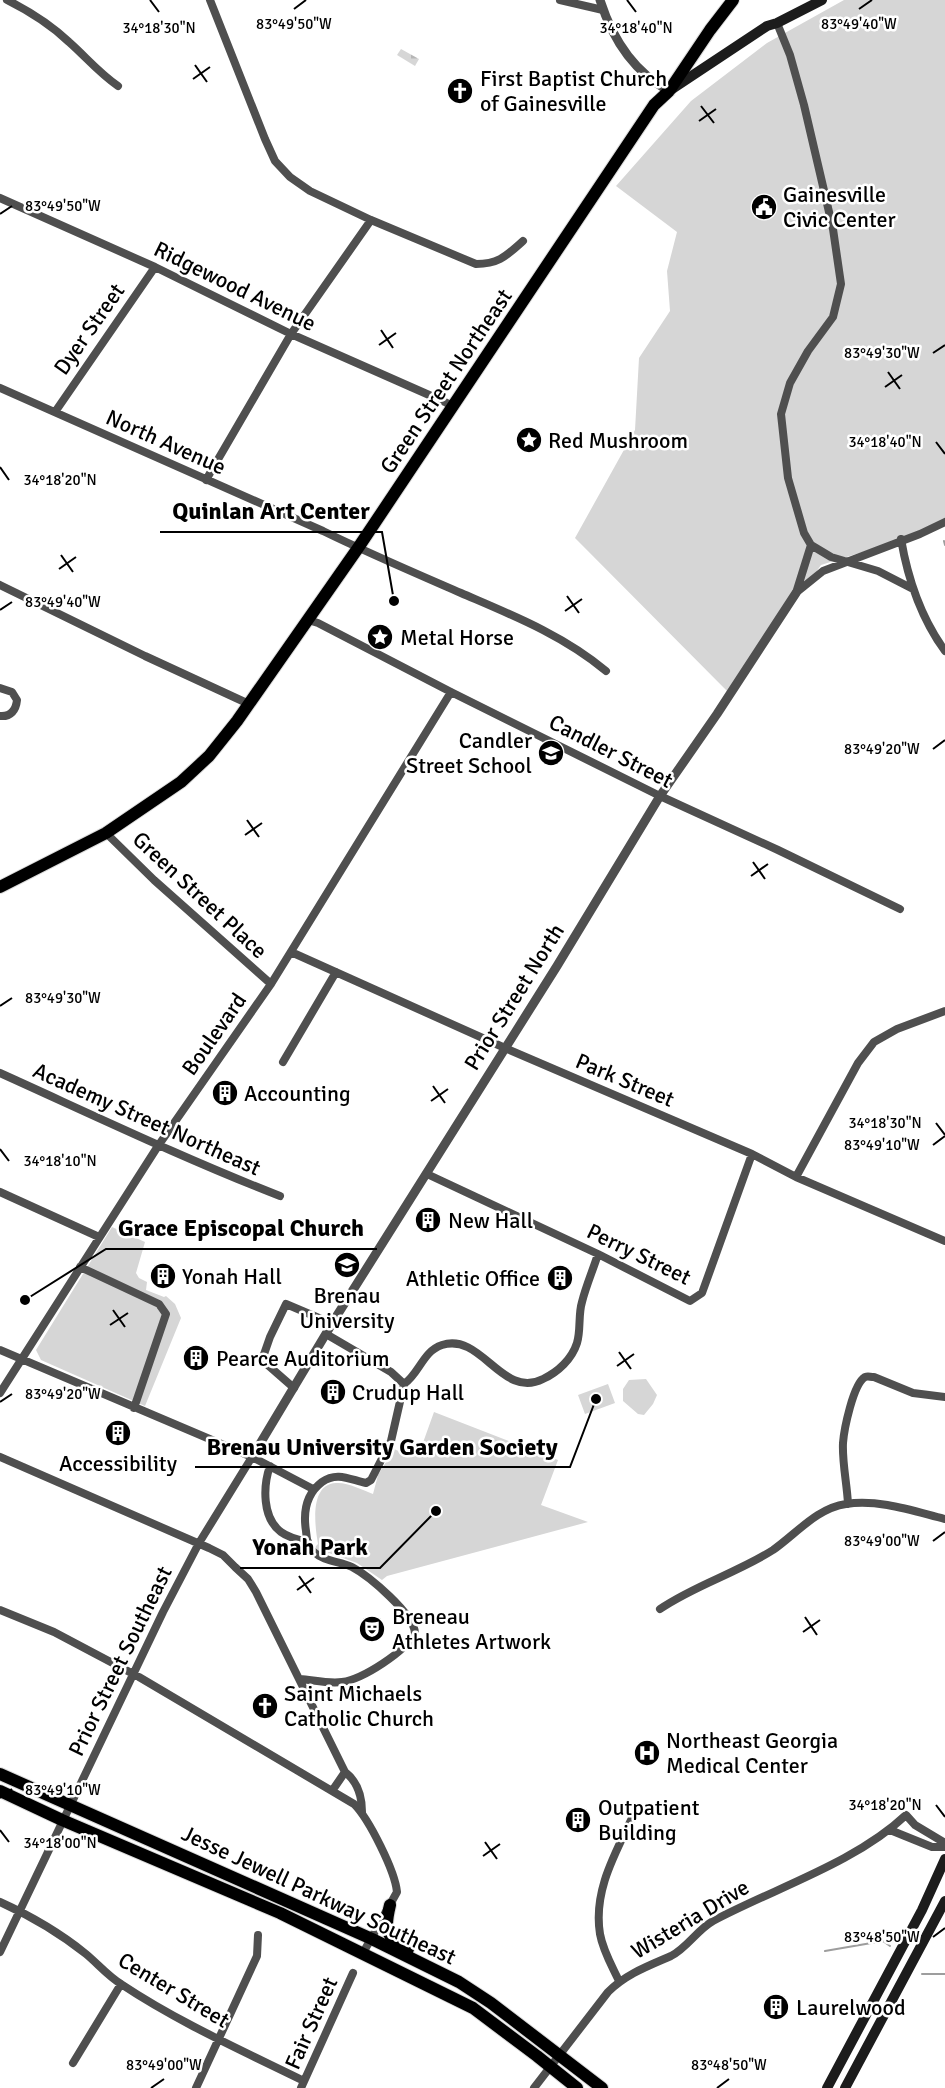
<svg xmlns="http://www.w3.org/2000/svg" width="945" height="2088" font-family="Signika,sans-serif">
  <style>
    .green { fill: #d6d6d6 }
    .cemetery { fill: url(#cemetery-stones) }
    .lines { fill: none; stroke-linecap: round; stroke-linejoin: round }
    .stream { stroke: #9d9d9d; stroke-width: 2 }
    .primary-casing { stroke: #dbdbdb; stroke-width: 14 }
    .trunk-casing { stroke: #dbdbdb; stroke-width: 14 }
    .minor { stroke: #4f4f4f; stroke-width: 8 }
    .tertiary { stroke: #4f4f4f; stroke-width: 9 }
    .secondary { stroke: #1c1c1c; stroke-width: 10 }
    .primary { stroke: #000; stroke-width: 12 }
    .trunk { stroke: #000; stroke-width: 12 }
    .ticks { fill: none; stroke: #000; stroke-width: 2 }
    .labels { text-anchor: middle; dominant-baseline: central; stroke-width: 5; stroke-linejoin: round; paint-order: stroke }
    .poi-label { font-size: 22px; fill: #000; stroke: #fff; text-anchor: start }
    .street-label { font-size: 22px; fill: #000; stroke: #fff }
    .ticks-label { font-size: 15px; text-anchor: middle; fill: #000; stroke: #fff; stroke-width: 5; stroke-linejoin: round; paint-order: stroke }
    .leader { fill: none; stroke: #000; stroke-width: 2 }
    .callout-dot { fill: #000; stroke: #fff; stroke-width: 2 }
    .callout-label { font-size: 24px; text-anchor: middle; font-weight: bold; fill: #000; stroke: #fff; stroke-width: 5; stroke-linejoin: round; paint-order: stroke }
  </style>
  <defs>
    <pattern id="cemetery-stones" width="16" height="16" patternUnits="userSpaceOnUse" patternTransform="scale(1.5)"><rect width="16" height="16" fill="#d6d6d6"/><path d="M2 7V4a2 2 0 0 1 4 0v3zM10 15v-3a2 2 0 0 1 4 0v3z" fill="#b6b6b6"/></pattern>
  </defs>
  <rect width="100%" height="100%" fill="#fff"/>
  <path class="green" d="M844,0H945V526L821,565L730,694L575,538L635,430L639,358L670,311L667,271L677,232L616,186L691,101L767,43Z
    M112,1227L145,1242L136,1273L139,1278L147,1282L146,1290L164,1297L166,1296L175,1304L181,1318L145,1406L41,1360L36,1350Z
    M646,1379L657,1395L653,1404L644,1415L638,1414L623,1401V1389L629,1380Z
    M608,1384L615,1403L585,1414L578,1395Z
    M434,1412L558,1460L541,1505L588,1522L387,1576L382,1580L357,1563L329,1553L323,1556L315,1547L318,1544C315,1527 309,1484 336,1483C347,1482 363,1490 373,1494L378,1475L394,1449L403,1453L407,1445L420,1451Z"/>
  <path class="cemetery" d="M401,49L419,59L415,66L397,55Z"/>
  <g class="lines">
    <path class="stream" d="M944,541L945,545
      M825,1951L883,1941L890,1946
      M922,1974H945"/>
    <g class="primary-casing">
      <path id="primary" d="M0,1774L372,1939L459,1982L491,2003L602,2088
        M0,1791L62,1820L280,1913L473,2008L537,2056L577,2088
        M390,1905C384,1930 385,1936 408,1949"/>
    </g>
    <g class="trunk-casing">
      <path id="trunk" d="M0,887L106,833L181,782L209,756L237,721L358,548L654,105L669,91L710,30L733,0"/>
    </g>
    <path class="minor" d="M7,0C29,11 51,25 69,42C86,57 99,73 118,86
      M210,0L265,139L275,161L290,177L310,191L371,220L476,264C499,264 506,256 523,241
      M560,0L603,10
      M777,23L790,55L804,105L833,229L841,284L833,317L808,351L790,383L781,414L788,478L804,533L811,545L796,593
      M0,198L155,267L291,334L445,402L454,407
      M0,388L323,531C368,553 415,573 461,593C512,615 563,635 606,671
      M55,412L155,267
      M206,480L291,334L371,220
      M901,539C908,580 921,618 945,651
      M811,545L831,557L878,571L913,589
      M0,585L145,656L249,704
      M797,592L823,571L920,534L945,522
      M308,620L318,623L451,692L660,796L778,850L900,909
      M0,688L12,692L17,700C16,710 11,717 0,716
      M106,833L154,880L271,984
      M291,952L505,1048L752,1154L796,1177L945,1241
      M283,1062L336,972
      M0,1073C93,1115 185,1159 280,1196
      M427,1174L598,1254L690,1301L702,1293L752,1154
      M796,1177L858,1063L874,1042L897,1029L945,1011
      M0,1192L99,1237
      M80,1267L159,1304L166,1314L134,1408
      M326,1334L391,1372L404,1384
      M0,1350L252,1457L313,1489
      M294,1388L262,1360L270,1337L286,1304L326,1321L331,1326
      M0,1393L158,1146L271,984L451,692
      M0,1457L209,1548L223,1555L235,1567L248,1579L256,1592L345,1772C358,1782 362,1797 362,1812
      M270,1466C263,1486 262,1518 281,1532C289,1538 299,1540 308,1542
      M848,1504C847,1484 842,1462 843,1443C844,1430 853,1384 865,1377C868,1376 870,1377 874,1377L913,1393L945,1397
      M660,1609C695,1585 737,1573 773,1550C796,1534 817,1508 846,1504C879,1499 913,1511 945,1519
      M0,1610L54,1632L139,1677L354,1804C369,1819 395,1871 397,1892L363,1953
      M300,1679C313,1680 329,1684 342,1682C363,1679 405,1652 415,1633C414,1614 369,1576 352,1567C340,1561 324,1562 314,1552C307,1547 307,1539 306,1531C303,1512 306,1494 322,1482C337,1471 351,1480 366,1483L371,1480L391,1441L404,1384C419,1374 423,1351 442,1345C482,1332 502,1400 543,1379C558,1372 572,1359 577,1343C581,1330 578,1315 582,1302C586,1286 593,1270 598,1254
      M332,1791L345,1772
      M890,1830L932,1847H945
      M0,1902C31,1916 60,1933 86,1954C98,1964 108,1976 121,1984C178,2022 243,2051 304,2081
      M0,1952L163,1612L199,1543L252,1457
      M619,1981C612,1966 603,1951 600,1934C593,1891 615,1854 633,1816
      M73,2063L121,1984
      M196,2088L257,1956L258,1935
      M301,2088L353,1973
      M534,2088L608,1992C626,1974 648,1966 671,1956C687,1948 697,1930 713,1921C775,1888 855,1863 906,1815L915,1825L945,1843"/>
    <path class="tertiary" d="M600,0C612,38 634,72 669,91
      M252,1457L336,1317L557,966L660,796L717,714L796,593"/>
    <path class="secondary" d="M672,89L767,26L777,23L822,0
      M827,2088L922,1910L945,1859
      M845,2088L945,1901"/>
    <use href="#primary" class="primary"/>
    <use href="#trunk" class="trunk"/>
  </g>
  <path class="ticks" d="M150,0L159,12M627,0L636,12M294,9L306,0M859,9L872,0M195,65L207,82M193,79L210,67M701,106L714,123M699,121L716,109M0,214L12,206M381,330L393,348M379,345L396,333M933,353L945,345M888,372L900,389M885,387L902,375M936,442L945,454M0,467L9,480M61,555L73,572M59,569L76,557M567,596L579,613M0,610L12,602M565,611L582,599M933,749L945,740M247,820L259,837M245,835L262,823M753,862L765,879M751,876L768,864M0,1006L12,998M433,1086L445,1103M431,1101L448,1089M936,1123L945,1135M933,1145L945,1136M0,1149L9,1161M113,1310L125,1327M110,1325L128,1313M619,1352L631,1369M617,1366L634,1354M0,1402L12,1394M933,1541L945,1532M299,1576L311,1593M297,1590L314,1578M805,1617L817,1635M803,1632L820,1620M0,1798L12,1789M936,1805L945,1817M0,1830L9,1842M485,1842L497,1859M483,1856L500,1844M933,1937L945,1928M151,2088L164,2079M717,2088L729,2079"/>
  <defs>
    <g id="church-disc" transform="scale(1.35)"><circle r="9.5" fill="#000" stroke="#fff"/><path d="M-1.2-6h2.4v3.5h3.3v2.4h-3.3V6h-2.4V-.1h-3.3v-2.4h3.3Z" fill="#fff"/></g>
    <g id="civic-disc" transform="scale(1.35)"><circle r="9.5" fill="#000" stroke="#fff"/><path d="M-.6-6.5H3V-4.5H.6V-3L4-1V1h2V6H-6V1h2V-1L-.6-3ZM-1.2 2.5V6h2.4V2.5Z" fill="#fff"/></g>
    <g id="sight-disc" transform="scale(1.35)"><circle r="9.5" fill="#000" stroke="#fff"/><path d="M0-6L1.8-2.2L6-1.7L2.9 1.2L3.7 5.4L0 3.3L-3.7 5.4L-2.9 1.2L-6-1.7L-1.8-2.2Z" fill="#fff"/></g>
    <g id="school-disc" transform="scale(1.35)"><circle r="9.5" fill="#000" stroke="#fff"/><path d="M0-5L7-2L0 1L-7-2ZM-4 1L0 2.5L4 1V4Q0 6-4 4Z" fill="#fff"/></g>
    <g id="building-disc" transform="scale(1.35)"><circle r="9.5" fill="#000" stroke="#fff"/><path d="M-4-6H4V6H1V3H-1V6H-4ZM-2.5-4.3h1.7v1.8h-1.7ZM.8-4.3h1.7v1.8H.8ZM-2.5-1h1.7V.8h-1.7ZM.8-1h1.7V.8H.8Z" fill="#fff"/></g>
    <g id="university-disc" transform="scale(1.35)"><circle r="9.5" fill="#000" stroke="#fff"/><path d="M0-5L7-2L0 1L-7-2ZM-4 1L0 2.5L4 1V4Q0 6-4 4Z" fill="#fff"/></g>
    <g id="theatre-disc" transform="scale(1.35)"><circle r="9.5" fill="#000" stroke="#fff"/><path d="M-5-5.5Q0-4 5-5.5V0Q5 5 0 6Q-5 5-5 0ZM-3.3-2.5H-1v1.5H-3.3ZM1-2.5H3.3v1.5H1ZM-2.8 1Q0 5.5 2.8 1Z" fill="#fff"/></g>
    <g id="hospital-disc" transform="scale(1.35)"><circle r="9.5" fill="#000" stroke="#fff"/><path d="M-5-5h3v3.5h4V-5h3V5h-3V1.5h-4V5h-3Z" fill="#fff"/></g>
  </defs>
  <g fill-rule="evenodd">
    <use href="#church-disc" x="460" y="91"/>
    <use href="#civic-disc" x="764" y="207"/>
    <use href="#sight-disc" x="529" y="440"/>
    <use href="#sight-disc" x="380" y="637"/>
    <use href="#school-disc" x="551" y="753"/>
    <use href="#building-disc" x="225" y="1093"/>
    <use href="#building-disc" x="428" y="1220"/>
    <use href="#university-disc" x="347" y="1265"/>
    <use href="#building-disc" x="163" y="1276"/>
    <use href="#building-disc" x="560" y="1278"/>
    <use href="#building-disc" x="196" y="1358"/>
    <use href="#building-disc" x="333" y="1392"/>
    <use href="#building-disc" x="118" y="1433"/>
    <use href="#theatre-disc" x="372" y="1629"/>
    <use href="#church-disc" x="265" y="1706"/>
    <use href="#hospital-disc" x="647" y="1753"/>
    <use href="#building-disc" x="578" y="1820"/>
    <use href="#building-disc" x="776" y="2007"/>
  </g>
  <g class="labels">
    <g class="poi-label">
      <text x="480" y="78">First Baptist Church<tspan x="480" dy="25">of Gainesville</tspan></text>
      <text x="783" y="194">Gainesville<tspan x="783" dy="25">Civic Center</tspan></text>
      <text x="548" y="440">Red Mushroom</text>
      <text x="400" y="637">Metal Horse</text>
      <text x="532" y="740" text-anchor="end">Candler<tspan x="532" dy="25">Street School</tspan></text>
      <text x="244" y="1093">Accounting</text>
      <text x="448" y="1220">New Hall</text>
      <text x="182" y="1276">Yonah Hall</text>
      <text x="540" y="1278" text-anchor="end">Athletic Office</text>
      <text x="347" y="1295" text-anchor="middle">Brenau<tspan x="347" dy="25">University</tspan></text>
      <text x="216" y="1358">Pearce Auditorium</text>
      <text x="352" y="1392">Crudup Hall</text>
      <text x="118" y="1463" text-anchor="middle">Accessibility</text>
      <text x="392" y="1616">Breneau<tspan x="392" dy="25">Athletes Artwork</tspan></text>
      <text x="284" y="1693">Saint Michaels<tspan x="284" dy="25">Catholic Church</tspan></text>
      <text x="666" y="1740">Northeast Georgia<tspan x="666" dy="25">Medical Center</tspan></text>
      <text x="598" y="1807">Outpatient<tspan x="598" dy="25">Building</tspan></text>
      <text x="796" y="2007">Laurelwood</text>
    </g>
    <g class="street-label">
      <text transform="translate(235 286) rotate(26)">Ridgewood Avenue</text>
      <text transform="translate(89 329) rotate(-55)">Dyer Street</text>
      <text transform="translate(446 381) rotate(-56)">Green Street Northeast</text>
      <text transform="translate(166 442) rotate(24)">North Avenue</text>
      <text transform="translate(611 751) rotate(27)">Candler Street</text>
      <text transform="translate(200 895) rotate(43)">Green Street Place</text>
      <text transform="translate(514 997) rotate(-58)">Prior Street North</text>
      <text transform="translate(214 1034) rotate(-55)">Boulevard</text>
      <text transform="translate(625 1080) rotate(23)">Park Street</text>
      <text transform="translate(147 1119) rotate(24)">Academy Street Northeast</text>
      <text transform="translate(639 1254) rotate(26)">Perry Street</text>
      <text transform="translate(120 1661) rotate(-64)">Prior Street Southeast</text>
      <text transform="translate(319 1895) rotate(25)">Jesse Jewell Parkway Southeast</text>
      <text transform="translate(690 1919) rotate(-31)">Wisteria Drive</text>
      <text transform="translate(174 1990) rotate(31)">Center Street</text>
      <text transform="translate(311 2023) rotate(-66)">Fair Street</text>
    </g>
  </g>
  <g class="ticks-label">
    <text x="294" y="29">83°49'50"W</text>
    <text x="859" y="29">83°49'40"W</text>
    <text x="159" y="33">34°18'30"N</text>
    <text x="636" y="33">34°18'40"N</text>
    <text x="63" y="211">83°49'50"W</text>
    <text x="882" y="358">83°49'30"W</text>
    <text x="885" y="447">34°18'40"N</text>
    <text x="60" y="485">34°18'20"N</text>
    <text x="63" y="607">83°49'40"W</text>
    <text x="882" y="754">83°49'20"W</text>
    <text x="63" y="1003">83°49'30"W</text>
    <text x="885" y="1128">34°18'30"N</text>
    <text x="882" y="1150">83°49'10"W</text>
    <text x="60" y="1166">34°18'10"N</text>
    <text x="63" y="1399">83°49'20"W</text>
    <text x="882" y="1546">83°49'00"W</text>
    <text x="63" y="1795">83°49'10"W</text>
    <text x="885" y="1810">34°18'20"N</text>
    <text x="60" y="1848">34°18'00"N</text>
    <text x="882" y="1942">83°48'50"W</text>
    <text x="164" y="2070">83°49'00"W</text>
    <text x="729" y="2070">83°48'50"W</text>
  </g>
  <path class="leader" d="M394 601L382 532H160M25 1300L106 1249H377M596 1399L570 1467H195M436 1511L380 1568H240"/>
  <g class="callout-dot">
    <circle cx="394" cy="601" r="6"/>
    <circle cx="25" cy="1300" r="6"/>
    <circle cx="596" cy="1399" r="6"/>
    <circle cx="436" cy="1511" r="6"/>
  </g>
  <g class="callout-label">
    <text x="271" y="519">Quinlan Art Center</text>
    <text x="241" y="1236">Grace Episcopal Church</text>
    <text x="382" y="1455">Brenau University Garden Society</text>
    <text x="310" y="1555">Yonah Park</text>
  </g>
</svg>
